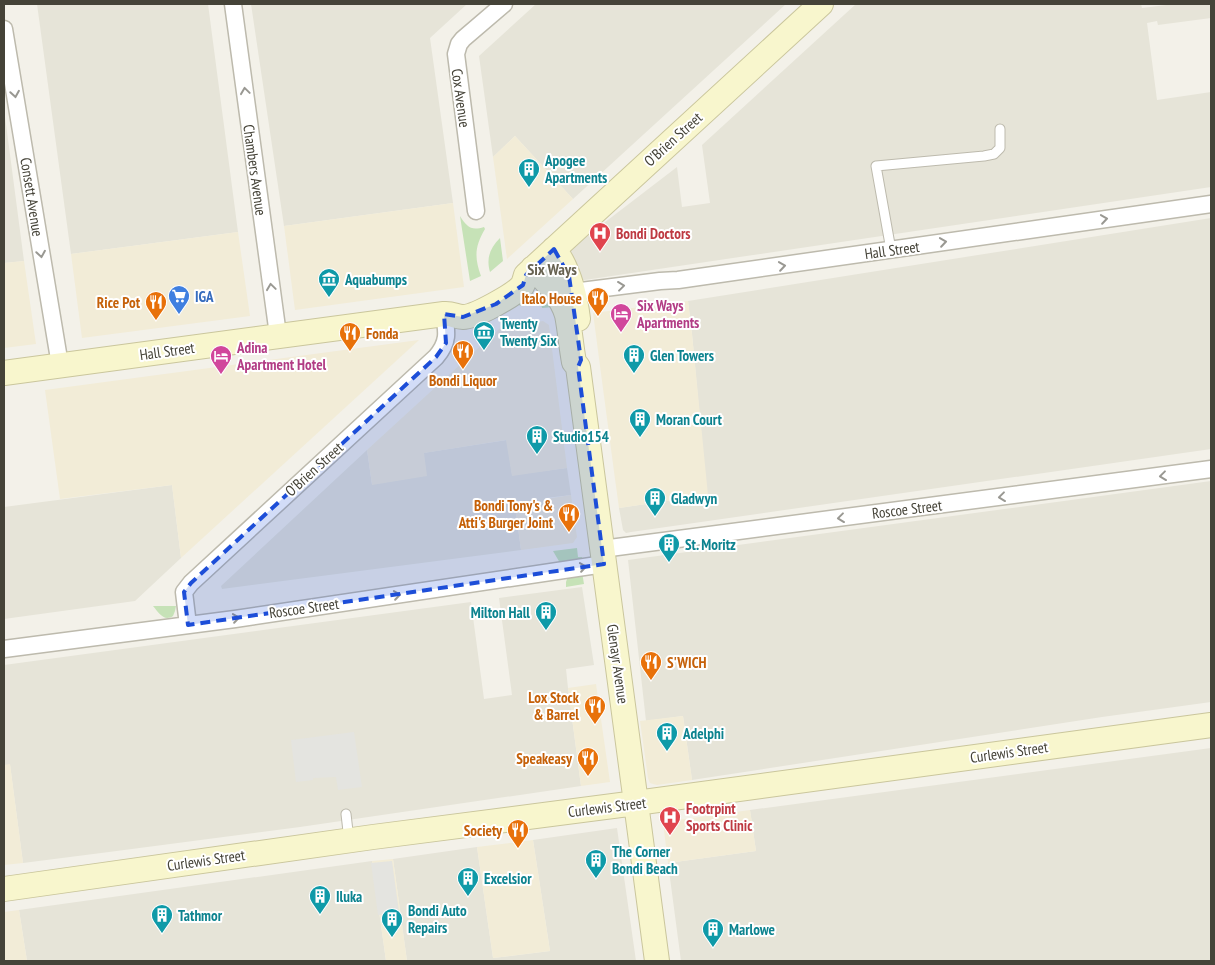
<svg xmlns="http://www.w3.org/2000/svg" width="1215" height="965" font-family="'PT Sans Narrow',sans-serif">
  <style>
    .residential { fill: #e6e4d8 }
    .commercial { fill: #f2ecd7 }
    .green { fill: #c6e2b7 }
    .parking { fill: #e4e4e0 }
    .lines { fill: none; stroke-linecap: round; stroke-linejoin: round }
    .lane-casing { stroke: #bdbaad; stroke-width: 11 }
    .street-casing { stroke: #bdbaad; stroke-width: 19 }
    .secondary-casing { stroke: #cac69c; stroke-width: 26 }
    .lane { stroke: #fff; stroke-width: 9 }
    .street { stroke: #fff; stroke-width: 16 }
    .secondary { stroke: #f8f6cd; stroke-width: 24 }
    .oneway { stroke: #999892 }
    .marked { fill: #1d4ed8; fill-opacity: 0.2; stroke: #1d4ed8; stroke-width: 4; stroke-dasharray: 10 6; stroke-linejoin: round }
    .labels { text-anchor: middle; dominant-baseline: central; stroke-width: 4; stroke-linejoin: round; paint-order: stroke }
    .street-label { font-size: 15px; fill: #454338; stroke: #fff }
    .culture-label { font-size: 15px; font-weight: bold; fill: #0d838f; stroke: #fff; text-anchor: start }
    .health-label { font-size: 15px; font-weight: bold; fill: #be3a42; stroke: #fff; text-anchor: start }
    .shop-label { font-size: 15px; font-weight: bold; fill: #366cbe; stroke: #fff; text-anchor: start }
    .food-label { font-size: 15px; font-weight: bold; fill: #c56008; stroke: #fff; text-anchor: end }
    .hotel-label { font-size: 15px; font-weight: bold; fill: #b23c85; stroke: #fff; text-anchor: start }
    .neighbourhood-label { font-size: 16px; font-weight: bold; fill: #676251; stroke: #fff }
  </style>
  <rect width="100%" height="100%" fill="#f3f1e9"/>
  <path class="residential" d="M37,4H208L238,232L71,254Z
    M251,4H467L430,38L453,203L284,226Z
    M536,4H786L573,199L515,136L493,157L479,56Z
    M856,4H1141L1142,8L1174,4H1211V18L1158,25L1157,21L1147,23L1157,100L1211,92V187L578,281L570,249L677,167L682,207L710,203L702,145Z
    M4,109L24,261L4,263Z
    M1211,218V449L631,532L626,533L623,530L619,508L707,495L692,334L688,301Z
    M507,440L512,475L567,468L571,495L546,498L547,509L516,513L521,550L222,589L221,586L367,450L372,485L423,453Z
    M1211,481V702L1102,717L692,780L683,716L646,721L628,560Z
    M172,485L181,558L135,601L4,619V507Z
    M582,587L594,665L566,669L568,688L581,786L300,827L109,852L23,863L10,765H4V665L471,602L484,699L512,695L499,598Z
    M1211,748V961H681L668,863L756,851L750,810Z
    M617,828L636,961H407L393,859L477,847L493,958L550,951L533,840Z
    M372,861L386,961H27L19,910Z"/>
  <path class="commercial" d="M515,136L573,199L507,259L493,157Z
    M453,203L464,287L295,310L284,226Z
    M238,232L250,316L82,338L71,254Z
    M24,261L36,344L4,348V263Z
    M688,301L692,334L708,495L619,508L615,479L593,313Z
    M543,321L549,325L567,468L512,476L506,440L424,453L427,476L372,485L367,450L488,339L495,338V333L500,328Z
    M419,340L181,558L172,485L60,499L45,390Z
    M571,495L577,537L573,543L521,550L516,513L547,509L546,499Z
    M596,684L610,782L581,786L568,688Z
    M683,716L692,780L657,785L653,784L650,783L648,778L640,721Z
    M10,764L23,863L4,865V765Z
    M750,810L756,851L668,863L663,822Z
    M533,840L550,951L493,958L477,847Z
    M393,859L407,961H386L372,861Z
    M19,910L27,961H4V912Z"/>
  <path class="green" d="M460,216C467,227 471,231 484,227L485,229C475,246 474,257 481,276L470,281Z
    M500,238L503,261L490,272C486,258 490,248 500,238Z
    M529,295C539,295 546,299 553,307L542,308L541,304H525L520,306L516,299Z
    M577,548L578,557H582L583,563H560L553,551Z
    M582,572L584,584L566,587V582L568,576Z
    M153,606H176L175,611L173,616C164,622 159,613 153,606Z"/>
  <path class="parking" d="M354,732L362,787L338,790L336,777L313,778V780L296,782L291,740Z
    M392,861L399,912L378,915L371,863Z"/>
  <g class="lines">
    <g class="lane-casing">
      <path id="lane" d="M891,250L876,166L984,156L994,154L1000,148V129
        M346,814L349,840"/>
    </g>
    <g class="street-casing">
      <path id="street" d="M233,4L278,335
        M4,29L60,365
        M476,211L456,54L459,44L463,39L504,4
        M573,292L660,281L678,280L1211,204
        M602,549L1211,469
        M188,625L184,592L191,583L436,357C449,342 447,332 444,314
        M4,649L235,619L604,564"/>
    </g>
    <g class="secondary-casing">
      <path id="secondary" d="M554,249C569,269 575,294 578,319
        M533,268C546,281 562,297 567,315C570,330 571,346 574,362L578,367L657,961
        M4,373L444,314C452,313 456,317 463,317C475,317 514,295 522,286C524,283 525,278 526,275L821,4
        M4,889L373,837L636,803L1211,725"/>
    </g>
    <use href="#lane" class="lane"/>
    <use href="#street" class="street"/>
    <use href="#secondary" class="secondary"/>
  </g>
  <defs><path id="oneway-chevron" d="M-2-3.5L2.5 0L-2 3.5" fill="none" stroke-width="1.6" stroke-linecap="round" stroke-linejoin="round" transform="scale(1.25)"/></defs>
  <g class="oneway">
    <use href="#oneway-chevron" transform="translate(245 91) rotate(-98)"/>
    <use href="#oneway-chevron" transform="translate(15 94) rotate(81)"/>
    <use href="#oneway-chevron" transform="translate(1104 219) rotate(-8)"/>
    <use href="#oneway-chevron" transform="translate(943 242) rotate(-8)"/>
    <use href="#oneway-chevron" transform="translate(41 254) rotate(81)"/>
    <use href="#oneway-chevron" transform="translate(782 266) rotate(-8)"/>
    <use href="#oneway-chevron" transform="translate(621 286) rotate(-7)"/>
    <use href="#oneway-chevron" transform="translate(271 287) rotate(-98)"/>
    <use href="#oneway-chevron" transform="translate(1163 476) rotate(173)"/>
    <use href="#oneway-chevron" transform="translate(1002 497) rotate(173)"/>
    <use href="#oneway-chevron" transform="translate(841 518) rotate(173)"/>
    <use href="#oneway-chevron" transform="translate(583 567) rotate(-8)"/>
    <use href="#oneway-chevron" transform="translate(397 595) rotate(-8)"/>
    <use href="#oneway-chevron" transform="translate(236 618) rotate(-8)"/>
  </g>
  <path class="marked" d="M554,249L569,276L581,360L578,367L604,564L188,625L184,592L191,583L436,357L446,343L444,314L463,317L496,304L523,285L526,275Z"/>
  <defs>
    <g id="building-pin" transform="scale(1.125)"><path d="M0 17L-7.5 6A9.5 9.5 0 1 1 7.5 6Z" fill="#0f9aa8" stroke="#fff"/><path d="M-4-6H4V6H1V3H-1V6H-4ZM-2.5-4.3h1.7v1.8h-1.7ZM.8-4.3h1.7v1.8H.8ZM-2.5-1h1.7V.8h-1.7ZM.8-1h1.7V.8H.8Z" fill="#fff"/></g>
    <g id="hospital-pin" transform="scale(1.125)"><path d="M0 17L-7.5 6A9.5 9.5 0 1 1 7.5 6Z" fill="#e0444e" stroke="#fff"/><path d="M-5-5h3v3.5h4V-5h3V5h-3V1.5h-4V5h-3Z" fill="#fff"/></g>
    <g id="museum-pin" transform="scale(1.125)"><path d="M0 17L-7.5 6A9.5 9.5 0 1 1 7.5 6Z" fill="#0f9aa8" stroke="#fff"/><path d="M0-6L6-3V-2H-6V-3ZM-5-1h2V3h-2ZM-1-1h2V3h-2ZM3-1h2V3H3ZM-6 4H6V6H-6Z" fill="#fff"/></g>
    <g id="supermarket-pin" transform="scale(1.125)"><path d="M0 17L-7.5 6A9.5 9.5 0 1 1 7.5 6Z" fill="#3f7fe0" stroke="#fff"/><path d="M-6-5.5h2.5l.6 2H6L4.5 2H-2.5L-4.4-4H-6ZM-1.5 3.2a1.3 1.3 0 1 0 .1 0ZM3 3.2a1.3 1.3 0 1 0 .1 0Z" fill="#fff"/></g>
    <g id="restaurant-pin" transform="scale(1.125)"><path d="M0 17L-7.5 6A9.5 9.5 0 1 1 7.5 6Z" fill="#e8710a" stroke="#fff"/><path d="M-5-6h1v4h1v-4h1v4h1v-4h1v5L-1.5 .5V6h-2V.5L-5-1ZM5-6V6H3V1.5H1.5Q1.5-4 5-6Z" fill="#fff"/></g>
    <g id="hotel-pin" transform="scale(1.125)"><path d="M0 17L-7.5 6A9.5 9.5 0 1 1 7.5 6Z" fill="#d1479c" stroke="#fff"/><path d="M-6-4.5h1.5V1H6V5H4.5V3h-9V5H-6ZM-4 0a1.8 1.8 0 1 1 3.6 0ZM.5 0V-2.5h3Q6-2.5 6 0Z" fill="#fff"/></g>
  </defs>
  <g fill-rule="evenodd">
    <use href="#building-pin" x="529" y="169"/>
    <use href="#hospital-pin" x="600" y="233"/>
    <use href="#museum-pin" x="329" y="279"/>
    <use href="#supermarket-pin" x="179" y="296"/>
    <use href="#restaurant-pin" x="598" y="298"/>
    <use href="#restaurant-pin" x="156" y="302"/>
    <use href="#hotel-pin" x="621" y="314"/>
    <use href="#museum-pin" x="484" y="332"/>
    <use href="#restaurant-pin" x="350" y="333"/>
    <use href="#restaurant-pin" x="463" y="351"/>
    <use href="#building-pin" x="634" y="355"/>
    <use href="#hotel-pin" x="221" y="356"/>
    <use href="#building-pin" x="640" y="419"/>
    <use href="#building-pin" x="537" y="436"/>
    <use href="#building-pin" x="655" y="498"/>
    <use href="#restaurant-pin" x="569" y="514"/>
    <use href="#building-pin" x="669" y="544"/>
    <use href="#building-pin" x="546" y="612"/>
    <use href="#restaurant-pin" x="651" y="662"/>
    <use href="#restaurant-pin" x="595" y="706"/>
    <use href="#building-pin" x="667" y="733"/>
    <use href="#restaurant-pin" x="588" y="758"/>
    <use href="#hospital-pin" x="670" y="817"/>
    <use href="#restaurant-pin" x="518" y="830"/>
    <use href="#building-pin" x="596" y="860"/>
    <use href="#building-pin" x="468" y="878"/>
    <use href="#building-pin" x="320" y="896"/>
    <use href="#building-pin" x="162" y="915"/>
    <use href="#building-pin" x="392" y="919"/>
    <use href="#building-pin" x="713" y="929"/>
  </g>
  <g class="labels">
    <g class="street-label">
      <text transform="translate(461 98) rotate(82)">Cox Avenue</text>
      <text transform="translate(673 139) rotate(-42)">O'Brien Street</text>
      <text transform="translate(255 170) rotate(82)">Chambers Avenue</text>
      <text transform="translate(32 197) rotate(81)">Consett Avenue</text>
      <text transform="translate(892 250) rotate(-8)">Hall Street</text>
      <text transform="translate(167 351) rotate(-8)">Hall Street</text>
      <text transform="translate(314 469) rotate(-42)">O'Brien Street</text>
      <text transform="translate(907 509) rotate(-7)">Roscoe Street</text>
      <text transform="translate(304 608) rotate(-8)">Roscoe Street</text>
      <text transform="translate(618 664) rotate(82)">Glenayr Avenue</text>
      <text transform="translate(1009 752) rotate(-8)">Curlewis Street</text>
      <text transform="translate(607 807) rotate(-7)">Curlewis Street</text>
      <text transform="translate(206 860) rotate(-8)">Curlewis Street</text>
    </g>
    <g class="culture-label">
      <text x="545" y="160">Apogee<tspan x="545" dy="17">Apartments</tspan></text>
      <text x="345" y="279">Aquabumps</text>
      <text x="500" y="323">Twenty<tspan x="500" dy="17">Twenty Six</tspan></text>
      <text x="650" y="355">Glen Towers</text>
      <text x="656" y="419">Moran Court</text>
      <text x="553" y="436">Studio154</text>
      <text x="671" y="498">Gladwyn</text>
      <text x="685" y="544">St. Moritz</text>
      <text x="530" y="612" text-anchor="end">Milton Hall</text>
      <text x="683" y="733">Adelphi</text>
      <text x="612" y="851">The Corner<tspan x="612" dy="17">Bondi Beach</tspan></text>
      <text x="484" y="878">Excelsior</text>
      <text x="336" y="896">Iluka</text>
      <text x="408" y="910">Bondi Auto<tspan x="408" dy="17">Repairs</tspan></text>
      <text x="178" y="915">Tathmor</text>
      <text x="729" y="929">Marlowe</text>
    </g>
    <g class="health-label">
      <text x="616" y="233">Bondi Doctors</text>
      <text x="686" y="808">Footrpint<tspan x="686" dy="17">Sports Clinic</tspan></text>
    </g>
    <g class="shop-label">
      <text x="195" y="296">IGA</text>
    </g>
    <g class="food-label">
      <text x="582" y="298">Italo House</text>
      <text x="140" y="302">Rice Pot</text>
      <text x="366" y="333" text-anchor="start">Fonda</text>
      <text x="463" y="380" text-anchor="middle">Bondi Liquor</text>
      <text x="553" y="505">Bondi Tony's &amp;<tspan x="553" dy="17">Atti's Burger Joint</tspan></text>
      <text x="667" y="662" text-anchor="start">S'WICH</text>
      <text x="579" y="697">Lox Stock<tspan x="579" dy="17">&amp; Barrel</tspan></text>
      <text x="572" y="758">Speakeasy</text>
      <text x="502" y="830">Society</text>
    </g>
    <g class="hotel-label">
      <text x="637" y="305">Six Ways<tspan x="637" dy="17">Apartments</tspan></text>
      <text x="237" y="347">Adina<tspan x="237" dy="17">Apartment Hotel</tspan></text>
    </g>
    <g class="neighbourhood-label">
      <text x="552" y="269">Six Ways</text>
    </g>
  </g>
  <rect width="1215" height="965" fill="none" stroke="#454338" stroke-width="10"/>
</svg>
